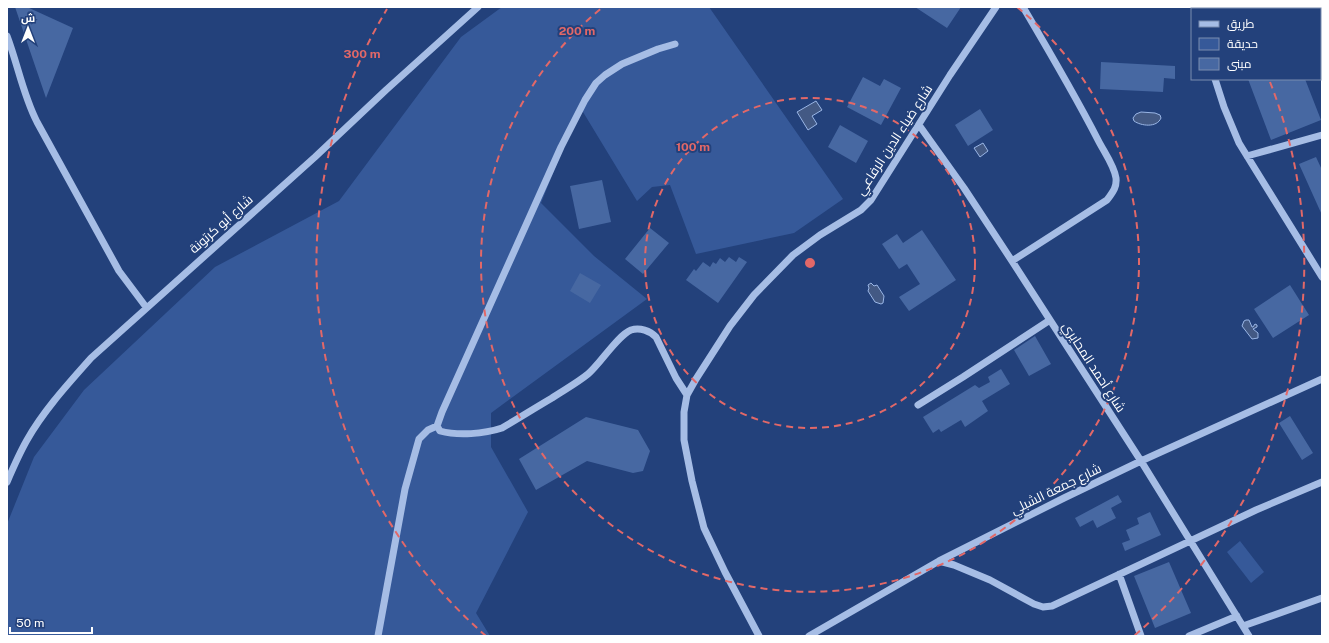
<svg xmlns="http://www.w3.org/2000/svg" width="1329" height="643" font-family="'Public Sans',Cairo,sans-serif">
  <style>
    .green { fill: #365999 }
    .water { fill: #435984; stroke: #9ab6e6 }
    .building { fill: #4768a2 }
    .lines { fill: none; stroke-linecap: round; stroke-linejoin: round }
    .minor { stroke: #a6bde5; stroke-width: 7 }
    .ring { fill: none; stroke: #e26868; stroke-width: 2; stroke-dasharray: 7 5 }
    .labels { text-anchor: middle; dominant-baseline: central; stroke-width: 4; stroke-linejoin: round; paint-order: stroke }
    .street-label { font-size: 13px; fill: #fff; stroke: #23417b }
    .centre { fill: #e26868; stroke: #23417b; stroke-width: 2 }
    .ring-label { font-size: 12px; text-anchor: middle; font-weight: bold; fill: #e26868; stroke: #23417b; stroke-width: 4; stroke-linejoin: round; paint-order: stroke }
  </style>
  <rect width="100%" height="100%" fill="#23417b"/>
  <path class="green" d="M502,7H709L843,199L794,233L696,254L670,185L652,187L637,201L580,107L541,203L594,256L647,299L491,413V447L528,512L476,613L490,636H7V524L34,457L84,390L215,267L339,201L461,37Z
    M1240,541L1264,572L1251,583L1227,552Z"/>
  <path class="water" d="M816,101L822,110L812,116L817,124L808,130L797,112Z
    M1141,112L1155,113L1160,115L1161,118C1157,128 1141,126 1134,121L1133,118L1136,114Z
    M983,143L988,151L980,157L974,148Z
    M871,283L874,286L877,285L884,296L883,303L881,304L875,302L868,291L869,288L868,285Z
    M1246,320H1249L1252,327H1253L1255,324L1257,325V327L1253,329L1258,333V338L1252,339L1242,326L1244,321Z"/>
  <path class="building" d="M15,7H27L73,28L46,98Z
    M915,7H961L947,28Z
    M1101,62L1175,66V79L1164,78L1163,92L1100,89Z
    M863,77L880,86L884,79L901,88L881,125L847,107Z
    M1248,79H1305L1321,120L1271,140Z
    M980,109L993,130L968,146L955,125Z
    M840,125L868,141L856,163L828,147Z
    M1316,157L1322,170V215L1299,164Z
    M602,180L611,222L579,229L570,186Z
    M650,228L669,243L643,274L625,259Z
    M922,230L956,280L909,311L899,297L920,284L907,264L899,269L882,244L897,234L903,243Z
    M729,257L736,262L739,257L747,262L718,303L686,280L694,269L696,271L703,262L710,267L713,262L716,264L720,258L725,262Z
    M580,273L601,285L590,303L570,291Z
    M1290,285L1309,315L1273,338L1254,309Z
    M1035,336L1051,364L1029,376L1014,350Z
    M1001,369L1010,384L982,401L988,411L965,427L961,420L941,432L939,429L933,433L923,417L975,385L979,388L990,382L988,377Z
    M1290,416L1313,453L1302,460L1279,423Z
    M586,417L638,430L650,451L643,471L633,473L587,461L536,490L519,459Z
    M1118,495L1122,502L1111,508L1116,518L1097,528L1093,520L1080,527L1075,518Z
    M1150,512L1161,535L1125,551L1122,543L1130,540L1126,530L1139,524L1137,518Z
    M1169,562L1191,613L1155,628L1134,576Z"/>
  <g class="lines">
    <path class="minor" d="M1201,7V9
      M7,36C18,65 23,95 37,122L119,271L146,307
      M675,44L658,49L622,64L605,75L596,83L585,100L561,147L442,412L437,426L440,431C458,436 484,434 502,428C519,418 535,408 552,398C564,390 577,383 588,374C601,363 617,336 631,330C640,327 650,331 656,337L676,378L687,395
      M1215,79L1224,107L1239,143L1322,277
      M919,125L964,188L1012,261L1141,461L1249,636
      M1247,156L1322,135
      M1012,261L1107,200C1112,193 1117,188 1116,178C1114,165 1104,152 1098,140C1075,95 1049,51 1023,7
      M918,405L963,377L1050,320
      M7,482C13,468 19,454 27,440C44,410 68,384 91,358L315,157L386,90L478,7
      M939,561L954,565L990,580L1034,604L1043,607L1052,606L1256,510L1322,482
      M1119,574L1141,636
      M1243,626L1322,598
      M378,636L405,489L419,439L428,430L437,426
      M759,636L725,572L704,528L692,481L684,440V412L687,395L696,379L730,326L754,295L793,255L820,235L861,210L871,200L950,75L996,7
      M809,636L939,561L1064,498L1141,461L1322,379
      M1189,636L1237,616"/>
  </g>
  <g class="ring">
    <circle cx="810" cy="263" r="165"/>
    <path d="M1017 7A329 329 0 1 1 603 7"/>
    <path d="M486 636A494 494 0 0 1 387 9M1270 82A494 494 0 0 1 1134 636"/>
  </g>
  <g class="labels">
    <g class="street-label">
      <text transform="translate(894 140) rotate(-57)">شارع ضياء الدين الرفاعي</text>
      <text transform="translate(221 224) rotate(-42)">شارع أبو كرتونة</text>
      <text transform="translate(1094 367) rotate(57)">شارع أحمد المحايري</text>
      <text transform="translate(1056 489) rotate(-26)">شارع جمعة الشبلي</text>
    </g>
  </g>
  <circle cx="810" cy="263" r="6" class="centre"/>
  <g class="ring-label">
    <text x="577" y="35">200 m</text>
    <text x="362" y="58">300 m</text>
    <text x="693" y="151">100 m</text>
  </g>
  <rect width="1329" height="643" fill="none" stroke="#ffffff" stroke-width="16"/>
  <rect x="1191" y="8" width="130" height="72" fill="#23417b" stroke="#7b8db0"/>
  <rect x="1199" y="21" width="20" height="6" fill="#a6bde5" stroke="#7b8db0"/>
  <text x="1227" y="28" font-size="12" fill="#ffffff">طريق</text>
  <rect x="1199" y="38" width="20" height="12" fill="#365999" stroke="#7b8db0"/>
  <text x="1227" y="48" font-size="12" fill="#ffffff">حديقة</text>
  <rect x="1199" y="58" width="20" height="12" fill="#4768a2" stroke="#7b8db0"/>
  <text x="1227" y="68" font-size="12" fill="#ffffff">مبنى</text>
  <g transform="translate(28 28)" stroke="#23417b" stroke-width="3" paint-order="stroke">
  <path d="M0-3L7 15L0 10L-7 15Z" fill="#ffffff"/>
  <text y="-6" font-size="11" font-weight="bold" text-anchor="middle" fill="#ffffff">ش</text>
  </g>
  <path d="M10 627v6h82v-6" fill="none" stroke="#ffffff" stroke-width="2"/>
  <text x="16" y="627" font-size="12" fill="#ffffff" stroke="#23417b" stroke-width="3" paint-order="stroke">50 m</text>
</svg>
